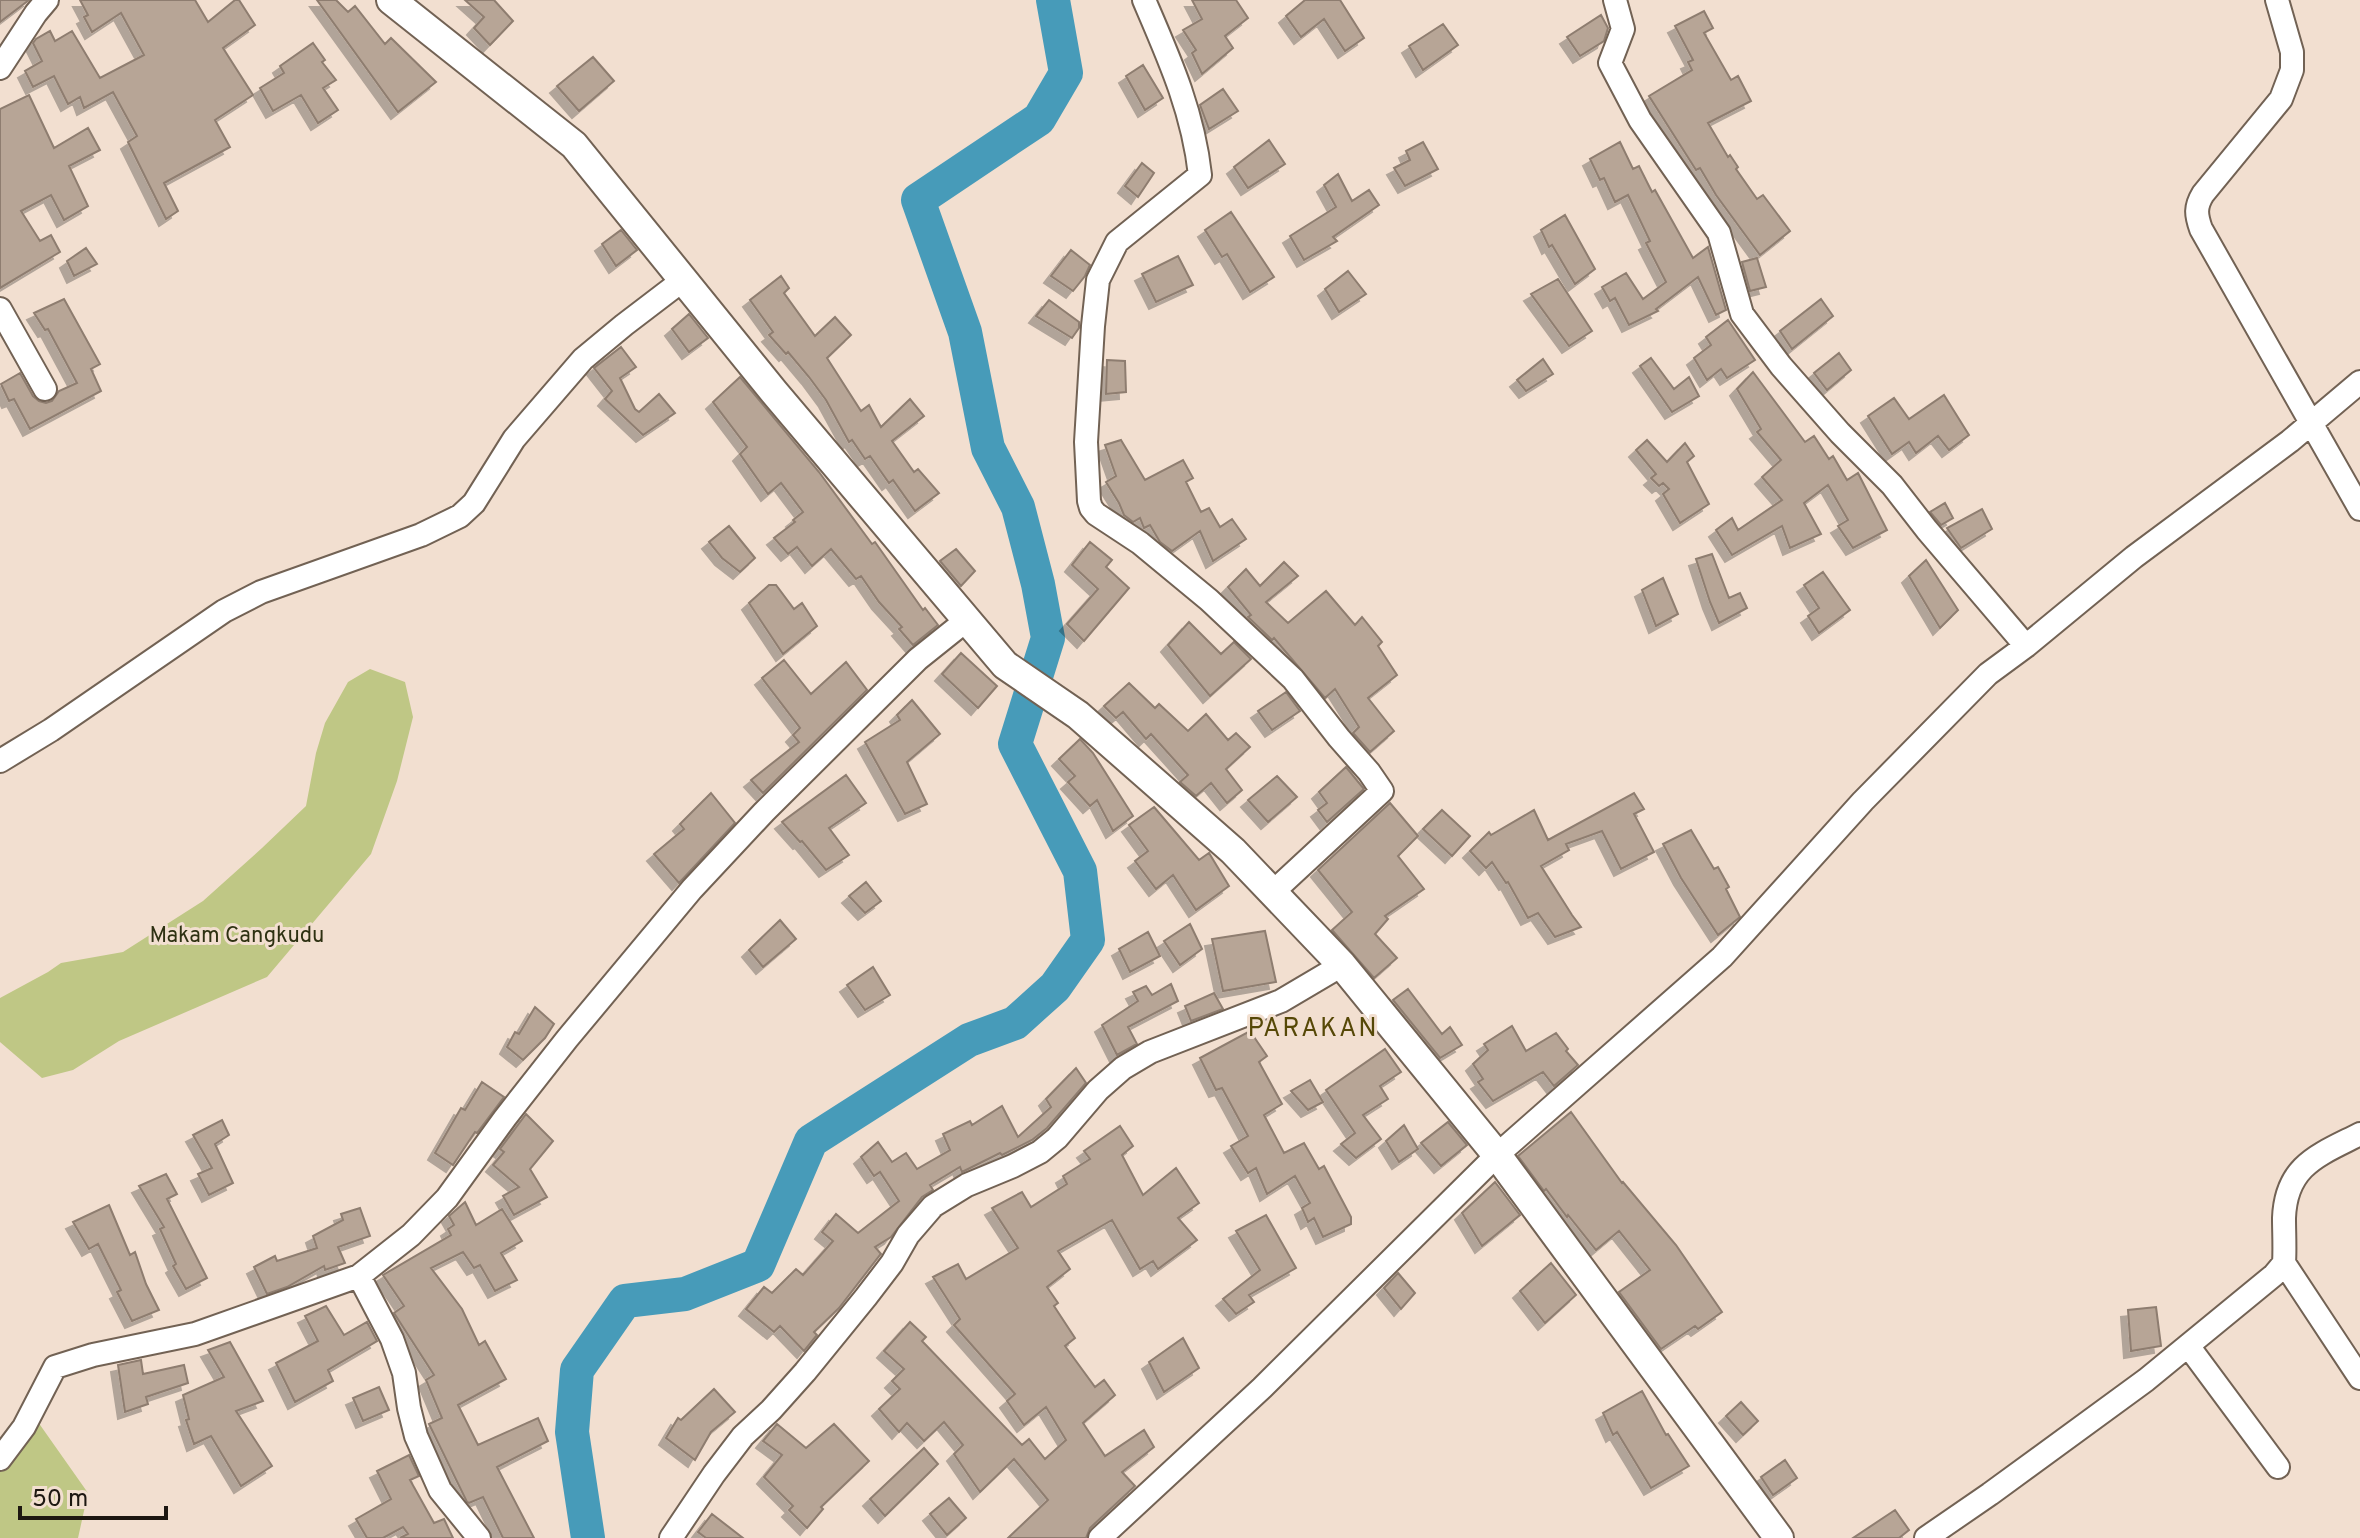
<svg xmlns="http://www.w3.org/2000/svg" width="2360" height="1538" font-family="Overpass,sans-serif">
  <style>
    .green { fill: #bfc785 }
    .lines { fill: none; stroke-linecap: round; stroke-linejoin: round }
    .river { stroke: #479bb9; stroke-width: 34 }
    .building { fill: #b7a596; stroke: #8e7d6f; stroke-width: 2; filter: url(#shadow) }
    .minor-casing { stroke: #726254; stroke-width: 26 }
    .tertiary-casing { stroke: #726254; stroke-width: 32 }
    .minor { stroke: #fff; stroke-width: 22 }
    .tertiary { stroke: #fff; stroke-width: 28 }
    .labels { text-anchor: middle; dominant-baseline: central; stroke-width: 6; stroke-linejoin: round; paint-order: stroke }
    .park-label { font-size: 22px; fill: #2e3112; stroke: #f2dfd0 }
    .quarter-label { font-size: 26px; letter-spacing: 2px; fill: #564807; stroke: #f2dfd0 }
  </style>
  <defs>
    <filter id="shadow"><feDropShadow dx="-7" dy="7" stdDeviation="0" flood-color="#0004"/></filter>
  </defs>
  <rect width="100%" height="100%" fill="#f2dfd0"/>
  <path class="green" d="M370,669L405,682L413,717L397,781L371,854L267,977L119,1041L73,1070L42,1078L0,1042V998L48,972L61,963L123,952L203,901L262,848L306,806L316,753L325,723L348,682Z
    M38,1422L88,1493L78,1538H0V1468Z"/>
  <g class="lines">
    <path class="river" d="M588,1538L572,1432L577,1370L625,1301L685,1294L758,1265L811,1141L969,1040L1015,1023L1055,987L1088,940L1080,871L1015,744L1048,638L1038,584L1018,507L988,448L965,332L918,200L1039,119L1066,73L1053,0"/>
  </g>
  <path class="building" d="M0,0H29L0,22Z
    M80,0H195L208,22L235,0H239L255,25L223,48L253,95L215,120L230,147L164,183L178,211L166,219L128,142L137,136L113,92L84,108L80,97L68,104L54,76L33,87L25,71L42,61L33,43L36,39L50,31L55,41L72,31L100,78L144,55L121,13L92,32L84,17L88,15Z
    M317,0H336L348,12L355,6L385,44L391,38L436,82L398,112Z
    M465,0H494L513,21L490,45L474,28L484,17Z
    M1192,0H1236L1248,18L1225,36L1233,48L1202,74L1192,53L1196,50L1183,30L1202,19Z
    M1305,0H1340L1364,38L1345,51L1324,19L1301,37L1286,16Z
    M1704,11L1713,28L1704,33L1731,80L1738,76L1751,101L1708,123L1728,157L1730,155L1738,167L1736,169L1757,199L1763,195L1790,231L1760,255L1716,195L1700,168L1696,170L1649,96L1692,70L1688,62L1693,60L1675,26Z
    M1601,15L1608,28L1604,41L1580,56L1567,37Z
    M1443,24L1458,45L1423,70L1409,46Z
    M313,43L325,60L322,62L336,80L323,88L338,110L318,123L301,95L273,111L260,88L284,73L280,66Z
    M593,57L614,81L579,111L557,86Z
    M1143,65L1163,98L1145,110L1126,76Z
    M1223,89L1238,111L1209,129L1200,105Z
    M29,95L54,148L88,128L100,150L69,166L88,206L64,220L51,195L21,211L40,241L51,235L60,252L0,288V109Z
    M1269,140L1285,164L1248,188L1234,167Z
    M1423,142L1438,169L1405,186L1394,168L1410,160L1406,151Z
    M1620,142L1633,169L1639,166L1652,192L1655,190L1693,258L1708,247L1726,310L1716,315L1698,277L1656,309L1658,311L1629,325L1615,298L1610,301L1602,287L1626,273L1643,299L1666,282L1646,243L1650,241L1628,195L1615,202L1604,178L1600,180L1590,159Z
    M1142,163L1154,173L1138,197L1125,186Z
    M1338,174L1352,201L1369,190L1379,205L1333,237L1337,241L1304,260L1290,236L1336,207L1324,185Z
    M1231,212L1274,277L1250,292L1227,254L1222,257L1205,230Z
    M1565,215L1595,269L1575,284L1552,245L1549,247L1541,230Z
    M621,230L637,250L616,266L602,244Z
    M86,248L97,264L74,276L67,261Z
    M1071,250L1090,265L1085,276L1073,291L1051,276Z
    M1178,256L1193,285L1156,302L1142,274Z
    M1757,258L1766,287L1750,291L1742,262Z
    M1348,271L1366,294L1339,312L1325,289Z
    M781,276L789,288L784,293L815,336L835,317L851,335L827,358L861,411L869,405L881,427L910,399L924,416L892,441L914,472L918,469L939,493L915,511L893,480L889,483L870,456L865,459L852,440L849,442L826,400L809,377L788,352L786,354L769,335L773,332L750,300Z
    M1558,279L1592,331L1569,346L1531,294Z
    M64,299L100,364L91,369L101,391L30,429L14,399L9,401L1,384L20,373L33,396L39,401L46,403L52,401L59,391L77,383L48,329L45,330L34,313Z
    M1821,299L1833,316L1792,349L1780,331Z
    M1049,300L1079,322V328L1072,338L1036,316Z
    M689,314L708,338L689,352L672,329Z
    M1728,320L1755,360L1727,378L1721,369L1707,380L1694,358L1711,345L1706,337Z
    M621,347L636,367L620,378L635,409L639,412L659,394L675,413L643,435L605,399L612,391L594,368Z
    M1839,353L1851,370L1827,390L1814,373Z
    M1651,358L1674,389L1689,377L1699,396L1672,412L1640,366Z
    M1543,359L1553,374L1526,391L1517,380Z
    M1107,360L1125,361L1126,392L1106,394Z
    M1753,372L1805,442L1814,436L1829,459L1833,456L1847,480L1858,473L1887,530L1853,548L1838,526L1848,520L1828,485L1804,503L1821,534L1790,548L1782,526L1732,555L1716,530L1732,518L1738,530L1782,500L1762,477L1781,460L1757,432L1761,429L1737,389Z
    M740,377L819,472L872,544L875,542L923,610L925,608L938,625L913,645L899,629L902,627L879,602L861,576L856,579L831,549L812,566L797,547L788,554L774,538L795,522L793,520L803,512L781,483L768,494L740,454L747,447L713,402Z
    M1944,395L1969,435L1949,450L1938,436L1916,453L1909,442L1892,454L1868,416L1894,398L1909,419Z
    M1121,440L1145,480L1183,460L1193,478L1186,482L1201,512L1209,508L1220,527L1232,519L1246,539L1213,561L1200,531L1172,551L1160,542L1150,525L1144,528L1140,518L1133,522L1124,515L1119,503L1106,482L1116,476L1105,445Z
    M1647,440L1667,462L1685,443L1694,456L1687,462L1709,504L1680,523L1663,494L1669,489L1663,483L1659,486L1651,478L1656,474L1636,450Z
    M1945,503L1953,518L1941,525L1930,512Z
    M1982,509L1992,529L1961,548L1947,528Z
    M729,526L755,558L740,572L722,558L709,542Z
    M1090,542L1112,560L1106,567L1129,588L1084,641L1067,624L1098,589L1072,565Z
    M956,549L975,571L961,586L940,561Z
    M1712,554L1729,598L1740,593L1747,608L1719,623L1710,602L1696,559Z
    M1926,560L1958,610L1940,628L1909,576Z
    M1284,562L1298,576L1266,602L1288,623L1326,591L1355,625L1362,617L1382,642L1378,646L1397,675L1368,698L1394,731L1370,752L1353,733L1359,727L1335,689L1325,698L1274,638L1272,640L1248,617L1251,615L1228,587L1246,569L1260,586Z
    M1823,572L1850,610L1819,633L1808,616L1819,608L1804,585Z
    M1663,578L1678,614L1656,626L1642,590Z
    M769,585H776L794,609L802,603L817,626L783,654L749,603Z
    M1189,622L1221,654L1234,642L1251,659L1210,696L1168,645Z
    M961,653L997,686L978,708L942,674Z
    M784,660L811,694L846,662L867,690L763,793L751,780L799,742L793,735L800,728L762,678Z
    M1129,683L1155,708L1159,704L1188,731L1206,714L1228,740L1236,733L1250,747L1226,769L1242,790L1227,803L1211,783L1196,796L1180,782L1188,775L1151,734L1146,739L1123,712L1116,718L1104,706Z
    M1286,692L1300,711L1272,730L1258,711Z
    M912,700L940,734L907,762L927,804L905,814L865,742L900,720L897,715Z
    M1080,739L1093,753L1133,816L1113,831L1097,800L1090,806L1068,782L1075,776L1059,759Z
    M1346,767L1364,789L1327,822L1318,810L1327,803L1319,792Z
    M846,775L866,803L829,828L849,855L826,870L802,841L800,842L782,822Z
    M1277,776L1297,797L1268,822L1248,800Z
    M711,793L735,823L679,883L654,854L684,829L680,824Z
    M1634,793L1644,809L1634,814L1654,852L1621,869L1602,831L1566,844L1569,850L1541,866L1572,915L1581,927L1555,937L1538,913L1528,918L1508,882L1506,883L1492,862L1486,868L1470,851L1489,832L1491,835L1534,810L1548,840Z
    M1390,803L1418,836L1398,856L1424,889L1385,916L1388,919L1375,934L1397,958L1374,978L1332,930L1352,912L1318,870Z
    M1154,807L1199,860L1209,853L1229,886L1196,910L1173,875L1156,889L1135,861L1148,851L1129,825Z
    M1442,810L1470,836L1452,856L1423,829Z
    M1691,830L1714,869L1718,867L1729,887L1726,889L1740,917L1718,935L1681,878L1663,844Z
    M866,882L881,901L865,913L849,896Z
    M780,920L796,939L763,967L749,950Z
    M1190,924L1202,949L1180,965L1164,941Z
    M1265,931L1276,982L1223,991L1212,939Z
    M1148,932L1160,956L1130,972L1119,949Z
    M873,967L890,995L865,1010L847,985Z
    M1171,984L1178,1001L1128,1027L1137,1044L1117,1055L1102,1025L1138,1001L1133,992L1146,986L1152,995Z
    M1408,989L1442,1034L1450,1027L1462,1045L1440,1058L1393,1000Z
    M1214,993L1223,1009L1191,1021L1185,1006Z
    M535,1007L554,1024L545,1038L523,1060L507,1047L515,1032L519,1034Z
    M1512,1026L1526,1051L1556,1033L1568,1049L1566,1051L1578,1065L1554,1086L1543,1072L1493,1101L1478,1082L1483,1079L1473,1064L1488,1050L1484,1044Z
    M1250,1031L1267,1056L1259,1062L1282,1104L1264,1115L1284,1153L1304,1143L1319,1169L1324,1166L1351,1217V1224L1323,1237L1314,1218L1308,1222L1302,1208L1310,1203L1295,1176L1267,1194L1256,1168L1248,1173L1231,1146L1248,1136L1222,1088L1216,1090L1200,1058Z
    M1385,1049L1401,1072L1380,1086L1388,1099L1363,1115L1381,1139L1356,1158L1341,1144L1355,1133L1326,1090Z
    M1076,1068L1086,1083L1047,1128L1032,1140L1002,1155L1000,1153L962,1172L960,1167L930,1185L933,1190L922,1197L891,1237L875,1247L881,1254L880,1255L839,1308L814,1332L817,1335L804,1351L780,1326L774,1332L746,1309L764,1287L772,1293L796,1269L803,1275L833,1241L822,1232L836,1214L858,1233L899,1201L880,1172L874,1176L861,1157L878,1142L892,1162L906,1153L917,1169L950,1150L943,1134L970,1121L972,1125L1002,1106L1018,1137L1051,1107L1046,1099Z
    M1310,1080L1323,1102L1308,1110L1291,1091Z
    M482,1082L504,1097L477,1133L475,1132L453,1165L435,1153L461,1108L465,1110Z
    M1571,1112L1622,1183L1623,1182L1676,1245L1722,1312L1698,1329L1695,1326L1661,1349L1619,1292L1650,1270L1619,1231L1596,1250L1568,1215L1567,1217L1546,1189L1544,1191L1518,1156Z
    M526,1114L553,1141L530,1169L547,1197L514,1215L503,1196L519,1187L493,1165L504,1152L500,1149Z
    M222,1120L229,1135L215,1144L233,1183L209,1195L198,1174L212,1168L193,1135Z
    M1448,1122L1467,1145L1441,1166L1421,1143Z
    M1404,1125L1418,1149L1399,1162L1386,1141Z
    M1120,1126L1133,1146L1122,1155L1143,1195L1176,1168L1199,1203L1178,1218L1197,1240L1158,1269L1153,1261L1140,1269L1112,1220L1058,1251L1070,1269L1047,1287L1058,1303L1054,1306L1075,1338L1065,1346L1095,1387L1104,1380L1115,1395L1083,1423L1105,1456L1144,1430L1154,1447L1122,1472L1135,1486L1090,1528L1086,1538H1008L1048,1500L1014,1459L980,1492L954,1454L963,1445L944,1422L924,1441L907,1423L899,1432L879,1409L900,1389L892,1381L904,1369L884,1351L910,1322L926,1337L922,1341L1022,1445L1029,1439L1045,1459L1066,1440L1046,1407L1024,1425L1007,1401L1015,1394L954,1325L960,1319L933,1277L958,1264L966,1279L1018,1248L992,1208L1022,1192L1031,1207L1067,1184L1063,1176L1090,1159L1084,1151Z
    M166,1174L177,1194L167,1199L207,1278L186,1289L173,1266L176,1264L160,1229L164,1227L139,1186Z
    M1495,1182L1520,1215L1482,1246L1462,1213Z
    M465,1202L476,1225L502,1209L522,1241L501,1253L517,1280L495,1291L480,1265L474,1268L463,1252L431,1268L462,1309L479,1345L485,1341L506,1379L458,1405L478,1445L538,1418L548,1441L497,1467L534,1538H503L483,1497L469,1503L467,1502L429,1424L442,1418L426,1380L434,1375L394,1313L404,1306L383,1275L451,1235L448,1229L454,1225L449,1216Z
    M109,1205L130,1255L135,1252L146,1284L159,1310L132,1321L117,1292L121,1290L98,1244L89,1249L73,1222Z
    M360,1208L370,1236L338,1247L345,1263L325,1270L324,1266L287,1287L267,1294L254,1267L275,1256L277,1261L317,1248L313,1236L343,1220L341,1214Z
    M1266,1215L1296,1268L1249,1295L1254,1302L1236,1314L1223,1299L1260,1270L1236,1231Z
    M1551,1263L1576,1295L1545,1323L1520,1291Z
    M1398,1273L1415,1293L1401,1309L1384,1288Z
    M326,1306L344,1335L367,1322L377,1341L328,1370L333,1381L295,1402L276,1363L318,1341L305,1316Z
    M2156,1307L2161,1346L2131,1351L2128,1310Z
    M1183,1338L1199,1368L1164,1392L1149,1362Z
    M230,1342L263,1401L236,1411L272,1466L241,1486L211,1436L194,1444L186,1420L189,1419L183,1395L224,1377L208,1350Z
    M141,1360L143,1374L184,1365L188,1383L146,1397L148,1404L125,1412L118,1365Z
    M379,1387L389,1410L363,1421L353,1398Z
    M714,1389L735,1412L711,1432L695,1460L666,1438L678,1418L681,1420Z
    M1642,1391L1666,1435L1668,1434L1689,1466L1651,1488L1617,1432L1613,1435L1603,1413Z
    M1741,1402L1758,1421L1743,1435L1726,1416Z
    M777,1424L806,1448L834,1424L869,1461L821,1507L823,1509L807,1528L789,1510L793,1506L764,1477L782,1455L763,1441Z
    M924,1448L938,1464L885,1516L870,1499Z
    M409,1455L419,1476L410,1480L434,1523L444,1519L453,1538H400L408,1534L403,1527L383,1538H367L356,1519L391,1499L377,1471Z
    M1785,1460L1797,1478L1773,1495L1761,1477Z
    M949,1498L966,1518L947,1535L930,1514Z
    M1895,1510L1909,1530L1899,1538H1853Z
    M712,1514L743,1538H706L698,1532Z"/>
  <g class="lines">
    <g class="minor-casing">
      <path id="minor" d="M1144,0C1169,58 1193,111 1200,175L1117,242L1098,280L1093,326L1086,442L1089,501L1091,508L1096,514L1140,543L1209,600L1293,679L1339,738L1369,772L1382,791L1273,892
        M1615,0L1623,29L1610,63L1640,120L1719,233L1742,314L1781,366L1840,433L1892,485L1927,530L2026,646
        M2277,0L2292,52V70L2281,99L2203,194C2195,207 2196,215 2201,229L2360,509
        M0,68L36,13L47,0
        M0,309L45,389
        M0,761L51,730L224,611L261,592L421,535L460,516L474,503L514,439L583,359L624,325L683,280
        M2284,1263L2360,1378
        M359,1276L392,1339L404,1373L409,1408L416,1436L440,1490L479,1538
        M2189,1347L2278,1467
        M0,1459L24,1427L55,1367L93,1355L195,1334L359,1276L411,1235L447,1198L505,1118L567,1039L692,889L764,812L918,659L968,619
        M671,1538L714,1474L743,1436L771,1410L805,1372L866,1297L892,1263L908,1235L933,1206L967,1185L1013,1166L1040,1152L1057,1138L1098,1090L1123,1068L1150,1052L1281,1001L1342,965
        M1100,1538L1262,1388L1497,1155L1722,957L1863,801L1988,674L2026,646L2134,557L2290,441L2360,382
        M1926,1538L1990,1494L2146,1380L2274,1275L2284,1263C2285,1248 2284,1233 2284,1218C2286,1165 2319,1155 2360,1134"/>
    </g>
    <g class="tertiary-casing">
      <path id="tertiary" d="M391,0L574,145L774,392L1005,665L1078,715L1233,851L1342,965L1497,1155L1779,1538"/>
    </g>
    <use href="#minor" class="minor"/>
    <use href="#tertiary" class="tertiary"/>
  </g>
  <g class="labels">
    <g class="park-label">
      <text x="237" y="936">Makam Cangkudu</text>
    </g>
    <g class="quarter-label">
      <text x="1313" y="1029">PARAKAN</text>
    </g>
  </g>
  <path d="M20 1506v12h146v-12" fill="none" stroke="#1d1711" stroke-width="4"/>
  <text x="32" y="1506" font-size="24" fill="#1d1711" stroke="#f2dfd0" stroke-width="6" paint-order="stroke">50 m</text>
</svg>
